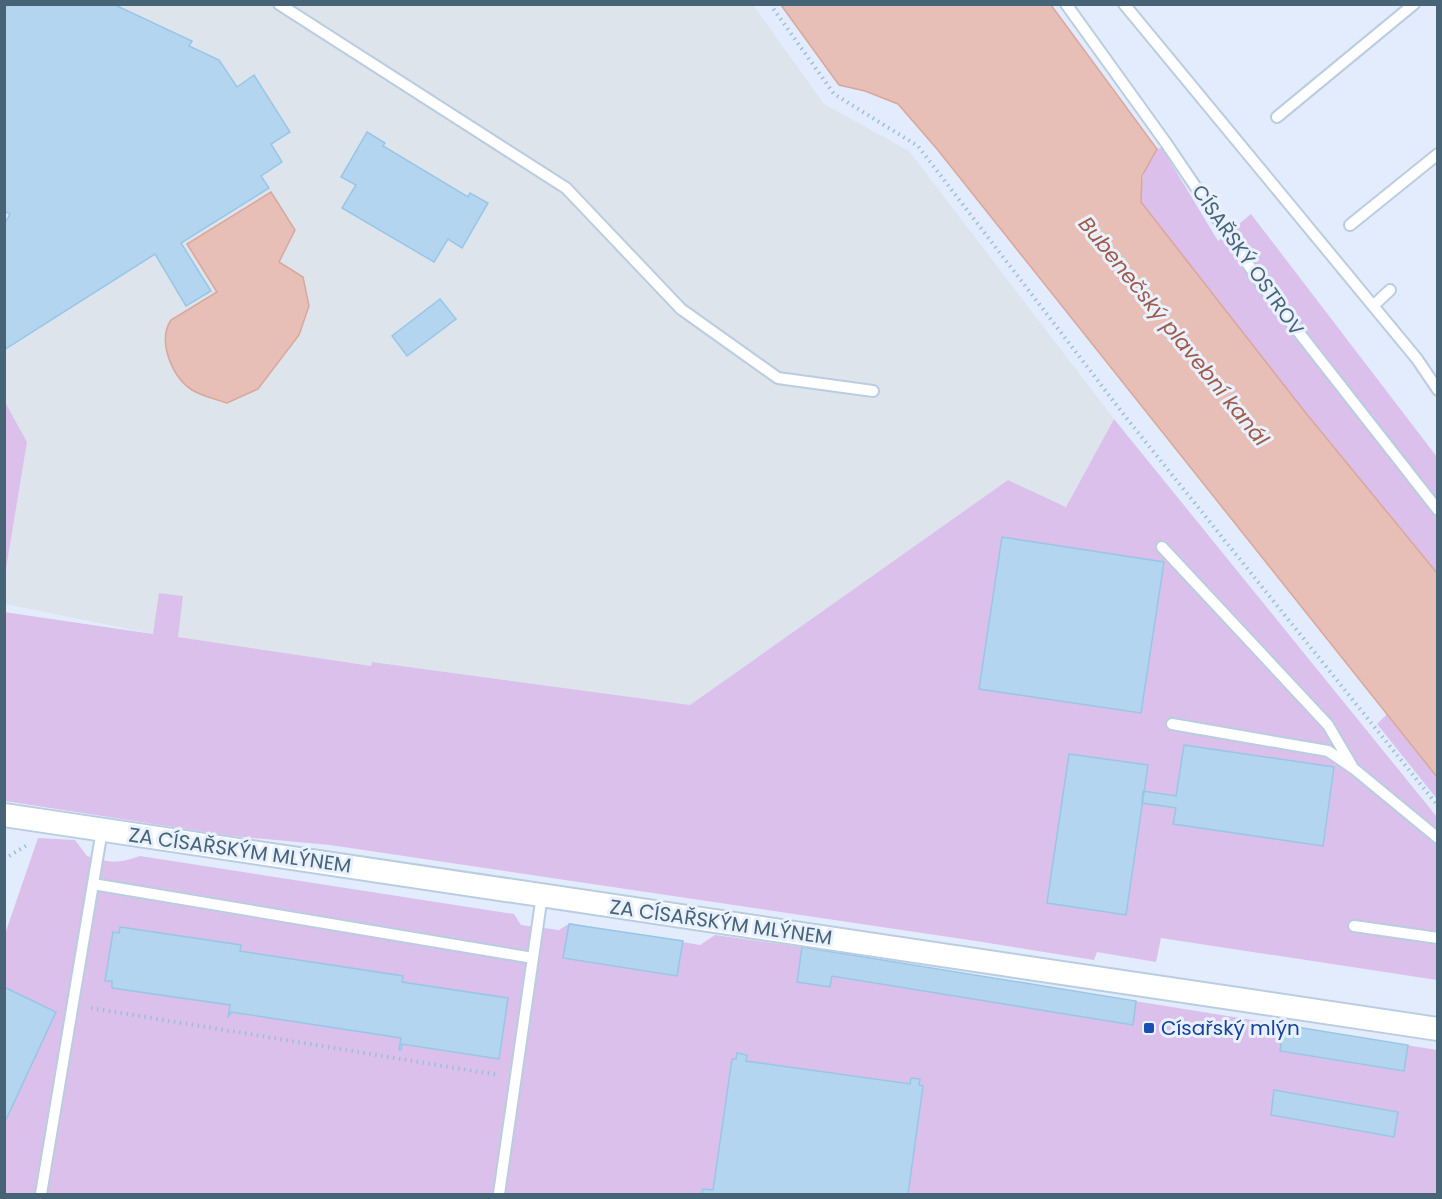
<svg xmlns="http://www.w3.org/2000/svg" width="1442" height="1199" font-family="Poppins,sans-serif">
  <style>
    .industrial { fill: #dde4ec }
    .green { fill: #dbc0eb }
    .water { fill: #e7bfb6; stroke: #d9a79c; stroke-width: 1.5 }
    .building { fill: #b4d5ef; stroke: #98c6e7; stroke-width: 1.5 }
    .lines { fill: none; stroke-linecap: round; stroke-linejoin: round }
    .lane-casing { stroke: #bacde0; stroke-width: 14 }
    .street-casing { stroke: #bacde0; stroke-width: 26 }
    .path { stroke: #9cbfd8; stroke-width: 4; stroke-dasharray: 1.5 4.5; stroke-linecap: butt }
    .lane { stroke: #fff; stroke-width: 10 }
    .street { stroke: #fff; stroke-width: 22 }
    .transit-dot { fill: #1a4fb4; stroke: #e9f1ff; stroke-width: 2 }
    .labels { text-anchor: middle; dominant-baseline: central; stroke-width: 6; stroke-linejoin: round; paint-order: stroke }
    .street-label { font-size: 20px; fill: #476476; stroke: #e9f1ff }
    .transit-label { font-size: 20px; fill: #164399; stroke: #e9f1ff; text-anchor: start }
    .water-label { font-size: 21px; font-style: italic; fill: #a05a49; stroke: #e9f1ff }
  </style>
  <rect width="100%" height="100%" fill="#e2ecfd"/>
  <path class="industrial" d="M4,5H753L824,104L909,151L1114,419L1066,507L1008,480L690,705L372,662L371,667L177,637L183,597L160,593L153,634L5,604V575L27,442L5,402Z"/>
  <path class="green" d="M1162,148L1218,241L1251,214L1437,457V573L1305,412L1141,202C1142,178 1142,170 1157,149Z
    M5,402L27,442L5,575Z
    M1114,419L1437,817V980L1161,938L1156,962L1097,952L1094,960L976,941L330,845L231,836L5,801L4,612L153,634L159,593L183,596L178,637L371,666L372,662L690,705L1008,480L1066,507Z
    M1387,714L1437,777V799L1377,724Z
    M38,838L75,840L87,856C111,863 117,864 140,856L514,914L521,925L559,930L570,923L700,945L715,935L802,947L1437,1050V1194H5V934Z"/>
  <path class="water" d="M781,5H1051L1157,149L1142,176L1141,202L1305,412L1437,573V777L937,149L898,104L865,91L839,85Z
    M271,192L295,230L279,262L303,277L309,306L299,335L258,389L227,403C215,399 202,396 192,390C172,377 157,341 171,320L217,292L187,244Z"/>
  <path class="building" d="M12,4H113L192,41L189,46L219,60L237,87L254,75L290,132L271,144L282,162L261,176L269,188L181,243L211,291L186,306L155,254L4,350V225L10,214L4,211V7Z
    M367,132L385,143L383,146L468,197L470,193L488,203L462,248L448,239L434,262L342,208L356,185L341,177Z
    M440,299L456,319L407,356L392,336Z
    M1002,537L1164,562L1141,713L979,689Z
    M1184,745L1334,767L1323,846L1173,824L1176,808L1142,803L1143,791L1176,796Z
    M1069,754L1148,765L1126,915L1047,903Z
    M569,924L683,941L677,976L563,958Z
    M120,927L241,945L240,951L403,976L402,982L508,998L499,1059L402,1044L401,1050H399L401,1038L231,1012L228,1018L230,1005L112,988V981H105L113,932L119,933Z
    M802,947L1136,1001L1133,1025L832,976L830,987L797,982Z
    M4,987L56,1012L4,1124Z
    M1284,1025L1408,1045L1404,1071L1280,1051Z
    M737,1053L747,1055L746,1061L910,1084L911,1078L920,1079L919,1085L923,1086L908,1194H702L703,1189L713,1190L732,1059H736Z
    M1274,1090L1398,1112L1394,1137L1271,1115Z"/>
  <g class="lines">
    <g class="lane-casing">
      <path id="lane" d="M279,4L566,188L681,309L778,378L873,391
        M1066,4L1166,143L1264,288L1438,510
        M1124,4L1417,359L1438,390
        M1277,117L1414,4
        M1350,225L1438,154
        M1373,306L1390,290
        M1162,547L1328,725L1352,766
        M1172,724L1328,751L1353,768L1438,838
        M93,884L533,958
        M1354,926L1438,938
        M41,1194L102,830
        M499,1194L542,895"/>
    </g>
    <g class="street-casing">
      <path id="street" d="M4,815L1438,1029"/>
    </g>
    <path class="path" d="M770,4L834,94L918,146L1128,420L1438,806
      M4,859L29,844
      M91,1008L498,1075"/>
    <use href="#lane" class="lane"/>
    <use href="#street" class="street"/>
  </g>
  <rect class="transit-dot" x="1143" y="1022" width="12" height="12" rx="3"/>
  <g class="labels">
    <g class="street-label">
      <text transform="translate(1248 260) rotate(55)">CÍSAŘSKÝ OSTROV</text>
      <text transform="translate(240 850) rotate(8)">ZA CÍSAŘSKÝM MLÝNEM</text>
      <text transform="translate(721 922) rotate(8)">ZA CÍSAŘSKÝM MLÝNEM</text>
    </g>
    <g class="transit-label">
      <text x="1161" y="1028">Císařský mlýn</text>
    </g>
    <g class="water-label">
      <text transform="translate(1174 331) rotate(51)">Bubenečský plavební kanál</text>
    </g>
  </g>
  <rect width="1442" height="1199" fill="none" stroke="#476476" stroke-width="12"/>
</svg>
